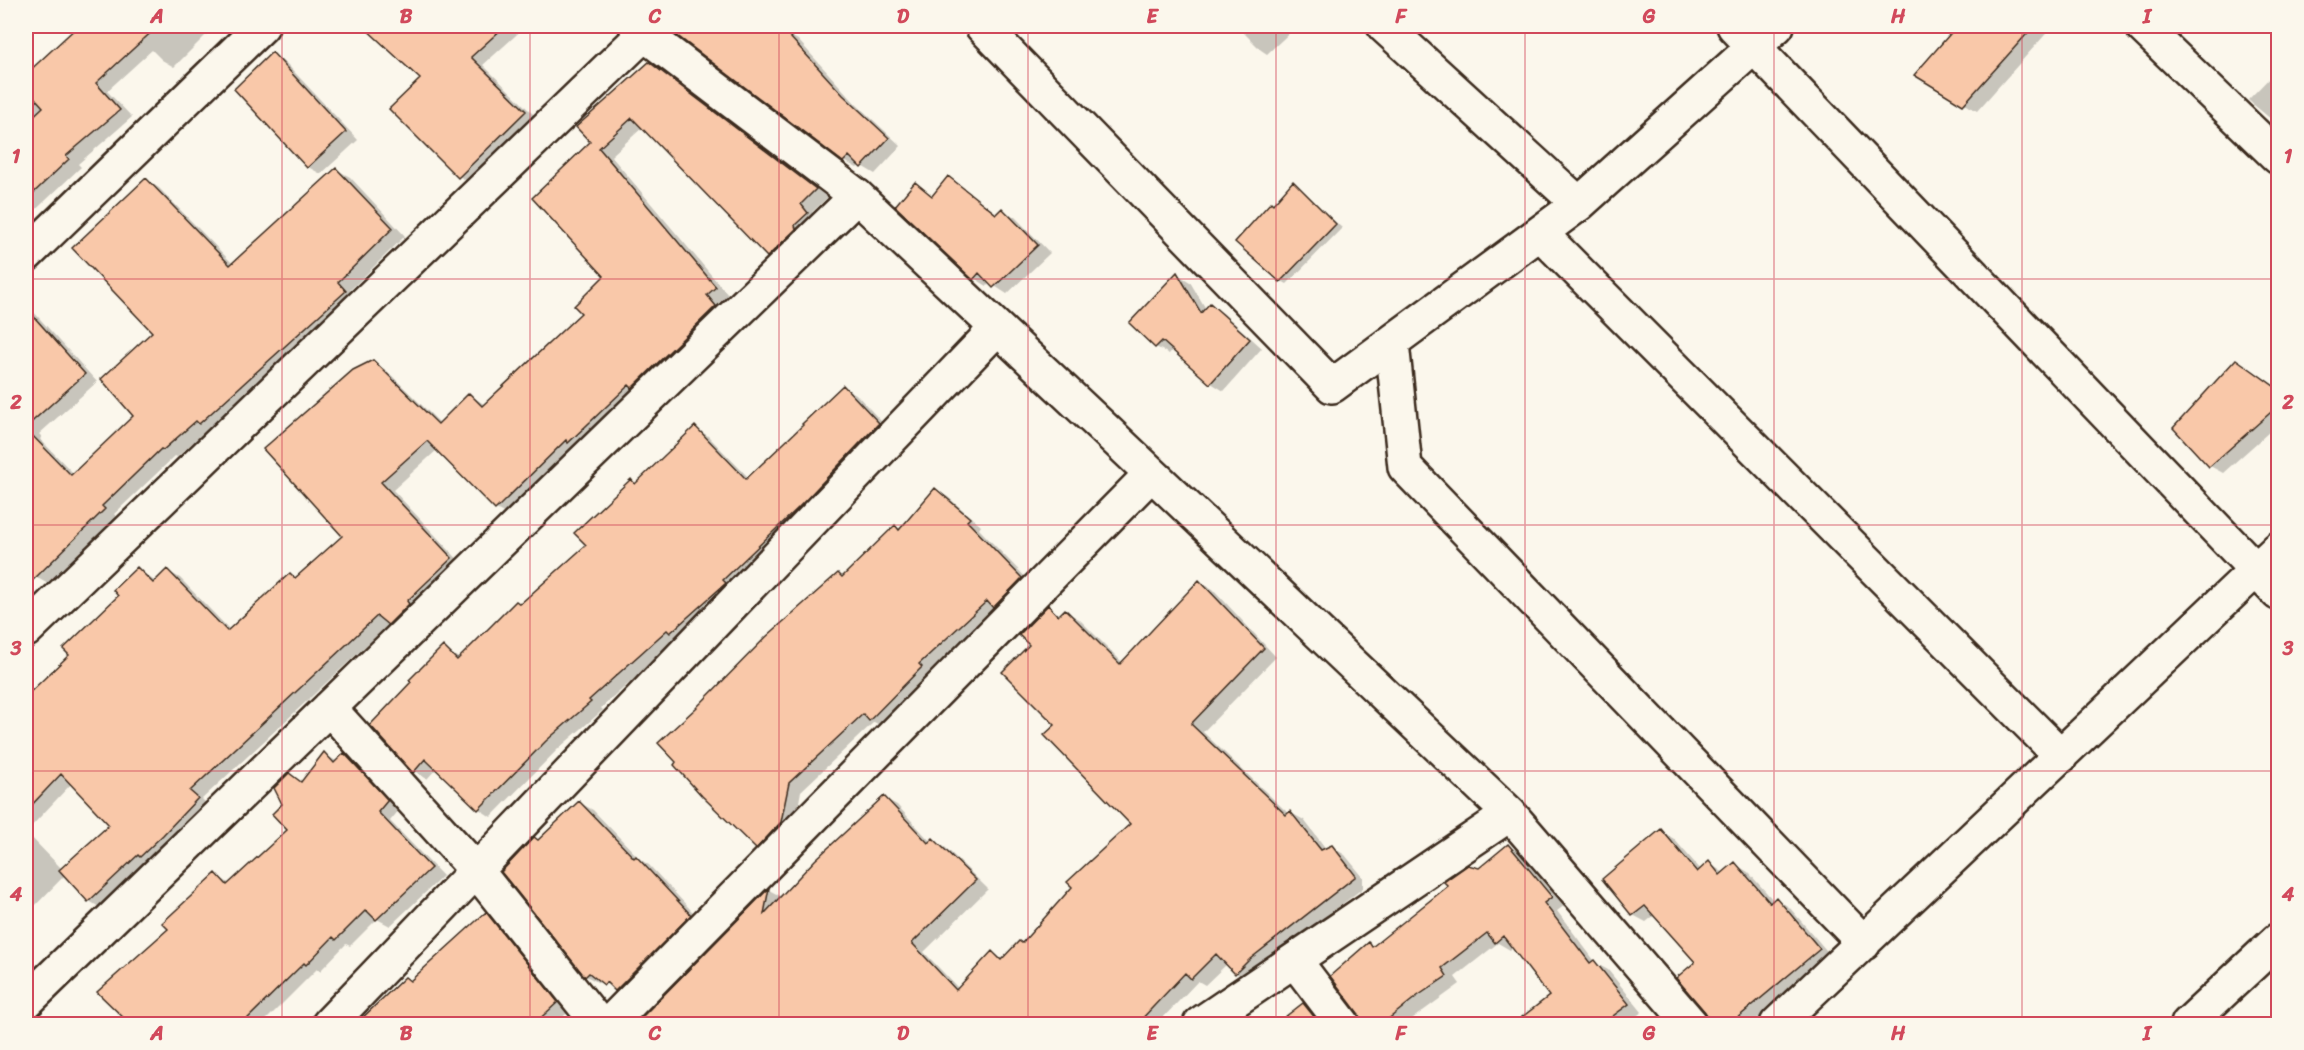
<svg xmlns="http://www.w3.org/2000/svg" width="2304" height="1050" font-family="Sriracha,sans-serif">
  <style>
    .shadow { fill: #0003 }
    .building { fill: #f9c8a9; stroke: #3b2a1e; stroke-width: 1.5 }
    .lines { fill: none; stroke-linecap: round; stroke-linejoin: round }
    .street-casing { stroke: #3b2a1e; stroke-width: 38 }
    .street { stroke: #fbf7ec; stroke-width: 33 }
    .grid { fill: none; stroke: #d1495b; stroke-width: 1.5; stroke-opacity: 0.55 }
    .neatline { fill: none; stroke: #d1495b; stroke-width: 2 }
    .grid-label { font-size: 20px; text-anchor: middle; font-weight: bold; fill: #d1495b }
  </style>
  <rect width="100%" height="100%" fill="#fbf7ec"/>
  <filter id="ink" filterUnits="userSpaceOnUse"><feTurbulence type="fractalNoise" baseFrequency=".0167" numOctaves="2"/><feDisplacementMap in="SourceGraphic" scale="12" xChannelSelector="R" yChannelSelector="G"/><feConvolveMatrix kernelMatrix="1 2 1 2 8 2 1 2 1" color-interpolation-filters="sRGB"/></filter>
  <g filter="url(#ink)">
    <path class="shadow" d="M80,26H206L211,30L174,67L162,60L152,50L107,91L132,117L78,164L81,167L26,219V76Z
      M366,26H526L483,65L538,119L472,184L459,176L422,79Z
      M676,26H767L782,38L785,33L798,40L856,104L901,146L875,174L860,165L857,168L844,161L673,31Z
      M1246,26H1297L1267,54L1261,50L1241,30Z
      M1959,26H2050L2052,27L1977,111L1916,75Z
      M273,54L285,62L358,140L321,174L308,167Z
      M649,63L662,71L828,197L812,212L820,221L781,263L768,256L643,127L611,156L728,295L719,303L728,314L509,516L496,509L437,450L393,490L464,566L401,631L389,624L202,799L209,806L101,908L89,901L65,875L26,915V832L62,869L111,825L72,783L26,832V699L71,655L120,596L137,569L156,582L167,571L180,578L230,630L290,575L297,579L344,536L373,362L386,370L440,423L469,394L485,405L583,313L606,276L592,142Z
      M2278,69V125L2248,100Z
      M337,170L350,177L405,236L350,290L358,299L213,431L209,428L177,457L175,456L114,514L117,517L69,565L74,570L48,584L34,576L26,585V306L31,309L97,382L39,434L42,437L40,439L74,474L135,416L154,332L146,180L159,188L233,264Z
      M949,178L998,214L1002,210L1015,217L1050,253L1007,294L990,283L987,286L974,278L915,184L934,196Z
      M1293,183L1342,228L1287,284L1280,280L1274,205Z
      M1177,274L1190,282L1206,309L1210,305L1223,313L1262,348L1224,391L1211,383L1173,349L1169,354L1156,347Z
      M2236,361L2278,389V424L2223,473L2210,466Z
      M843,387L856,394L891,432L680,638L601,708L603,710L559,748L491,817L479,809L437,768L427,779L414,771L443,648L460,659L588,545L631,481L637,484L696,428L708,436L749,478Z
      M935,490L948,497L981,526L979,529L1034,586L999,609L931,672L934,675L883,727L874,722L801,791L794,830L769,855L756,847L843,578L895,527L901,530Z
      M1200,582L1213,589L1276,657L1203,732L1289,814L1291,813L1304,820L1327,850L1332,847L1345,855L1363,877V888L1288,946L1285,944L1249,980L1236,973L1227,964L1205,985L1198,981L1158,1023L1151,1019L1145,1024H649L643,1018L769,890L782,897L884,798L897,805L931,842L933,840L946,848L988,889L924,952L959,989L992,953L1004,960L1022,944L1133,824L1057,725L1031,645L1048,607L1061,615L1065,611L1079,619L1123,663Z
      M324,754L338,762L345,755L357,762L400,809L390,821L443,876L390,926L377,919L350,946L346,944L320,971L317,969L262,1024L257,1022L255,1024H133L100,992L170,929L216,875L230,884L290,830L284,805L290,775L303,782Z
      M580,803L593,810L641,860L649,865L703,923L629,997L601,981L599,983L586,976L539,841Z
      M1661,831L1674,839L1701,870L1709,863L1724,873L1735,864L1748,872L1774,901L1776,899L1789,907L1832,957L1751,1024H1715L1706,1011L1698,962L1655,915L1646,922L1633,915Z
      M1509,846L1523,854L1565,905L1557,911L1597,964L1608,970L1642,1012L1626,1024H1523L1520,1021L1551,997L1513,947L1510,950L1498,943L1455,977L1460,984L1405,1024H1362L1369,944L1374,947Z
      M486,914L499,922L570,1010L556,1024H362L360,1023L412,982Z
      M1304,1005L1317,1013L1326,1024H1278Z"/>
    <path class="building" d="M78,26H158L96,83L120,110L66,156L69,159L26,200V123L43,107L26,88V74Z
      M363,26H505L471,57L526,111L458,178L389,109L420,79Z
      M675,26H780L843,95L889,138L861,168L849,156L843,162L671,31Z
      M1957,26H2034L1963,105L1914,75Z
      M272,52L346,132L307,168L234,89Z
      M649,62L816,189L801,204L808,213L795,225L796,229L767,257L632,118L599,148L716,287L707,295L716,306L632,388L629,385L568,443L566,440L495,510L427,441L381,482L452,558L407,601L409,604L388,625L377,616L190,791L198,798L163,835L140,857L138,855L88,902L59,870L109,825L61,774L26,811V696L69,655L63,649L118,596L113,590L137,567L153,583L167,569L227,631L290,573L295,578L342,536L263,449L353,370L373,360L438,424L469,393L482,406L581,313L574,306L604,276L532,198L590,142L576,127Z
      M336,168L393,228L338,282L346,291L199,424L196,421L163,450L161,449L102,506L105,509L26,587V429L71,475L133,416L101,379L152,332L72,248L146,178L230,265Z
      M948,176L996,214L1002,208L1038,245L993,288L979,273L973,280L895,206L915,182L932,196Z
      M1293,181L1336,224L1280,282L1235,242L1271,202L1273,204Z
      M1177,272L1201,313L1210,303L1250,339L1210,384L1162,341L1155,348L1129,323Z
      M26,308L85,374L26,427Z
      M2236,359L2278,389V406L2209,467L2173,428Z
      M843,385L879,423L798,508L723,580L726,583L670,633L667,630L589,700L591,702L546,741L478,810L425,759L413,773L370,725L411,682L409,680L443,646L457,660L516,601L520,604L586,545L574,533L631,479L635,484L695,426L746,479L803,425L802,424Z
      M935,488L970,518L967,521L1022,578L993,608L987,601L919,664L922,667L869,721L863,714L789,783L781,822L756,849L702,796L674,765L676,762L658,743L696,708L766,637L838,573L842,577L895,525L899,530Z
      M1199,580L1264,648L1191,724L1286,815L1290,811L1321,850L1332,845L1356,876L1250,959L1235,974L1216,954L1191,979L1185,973L1137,1024H647L641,1018L769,888L764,914L815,860L884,796L928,843L933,838L976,880L912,943L956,990L992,951L1001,960L1019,941L1022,943L1072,887L1067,882L1130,824L1044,735L1055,725L1002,672L1029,645L1019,635L1048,605L1058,616L1065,609L1120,664Z
      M324,752L334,763L344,753L388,800L378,812L431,868L376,920L366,910L336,940L333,937L306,965L304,963L242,1024H130L97,992L168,929L162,923L216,873L227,885L287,830L272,814L282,804L274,788L289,773L301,782Z
      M579,801L634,858L636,856L691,915L615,991L606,982L604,985L589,973L585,977L501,872L534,837L538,840Z
      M1661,829L1697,872L1709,861L1720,875L1735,862L1770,903L1776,897L1820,949L1730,1024H1712L1705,1012L1676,978L1695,962L1645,906L1632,916L1602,879Z
      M1508,844L1552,897L1544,903L1590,963L1594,960L1629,1004L1602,1024H1513L1549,996L1503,936L1495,943L1487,933L1442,968L1447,976L1416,997L1382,1024H1361L1358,1013L1330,976L1369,942L1372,947L1448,886L1444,882L1448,879L1468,865L1479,868Z
      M486,912L558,1002L534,1024H356L405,977L410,981Z
      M1303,1003L1320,1024H1276Z"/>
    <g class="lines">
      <g class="street-casing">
        <path id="street" d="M636,26L644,34L857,196L1112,436L1510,814L1691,1024
          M982,26L1332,386L1579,204L1384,26
          M1734,26L2278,593
          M2142,26L2278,157
          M1579,204L1777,26
          M1540,233L2061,756
          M26,255L262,26
          M1392,343L1405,467L1864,943
          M26,630L644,34
          M329,708L476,870L599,1024
          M1295,961L1343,1024
          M26,1002L857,196
          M329,1024L997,328
          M609,1024L1151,474
          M1200,1024L1510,814
          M1777,1024L2278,549
          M2188,1024L2278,940"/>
      </g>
      <use href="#street" class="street"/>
    </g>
  </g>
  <path class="grid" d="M282,26V1024M530,26V1024M779,26V1024M1028,26V1024M1276,26V1024M1525,26V1024M1774,26V1024M2022,26V1024M26,279H2278M26,525H2278M26,771H2278"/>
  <rect width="2304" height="1050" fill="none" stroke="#fbf7ec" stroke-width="66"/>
  <rect x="33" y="33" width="2238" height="984" class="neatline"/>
  <g class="grid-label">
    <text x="157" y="23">A</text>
    <text x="406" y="23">B</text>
    <text x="655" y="23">C</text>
    <text x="903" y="23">D</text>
    <text x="1152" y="23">E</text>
    <text x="1401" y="23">F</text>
    <text x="1649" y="23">G</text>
    <text x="1898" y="23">H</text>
    <text x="2147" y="23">I</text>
    <text x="16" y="163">1</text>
    <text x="2288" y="163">1</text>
    <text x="16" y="409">2</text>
    <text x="2288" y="409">2</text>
    <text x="16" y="655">3</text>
    <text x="2288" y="655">3</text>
    <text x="16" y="901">4</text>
    <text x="2288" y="901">4</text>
    <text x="157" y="1040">A</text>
    <text x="406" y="1040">B</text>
    <text x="655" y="1040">C</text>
    <text x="903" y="1040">D</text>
    <text x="1152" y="1040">E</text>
    <text x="1401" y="1040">F</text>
    <text x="1649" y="1040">G</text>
    <text x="1898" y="1040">H</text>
    <text x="2147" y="1040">I</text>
  </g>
</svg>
